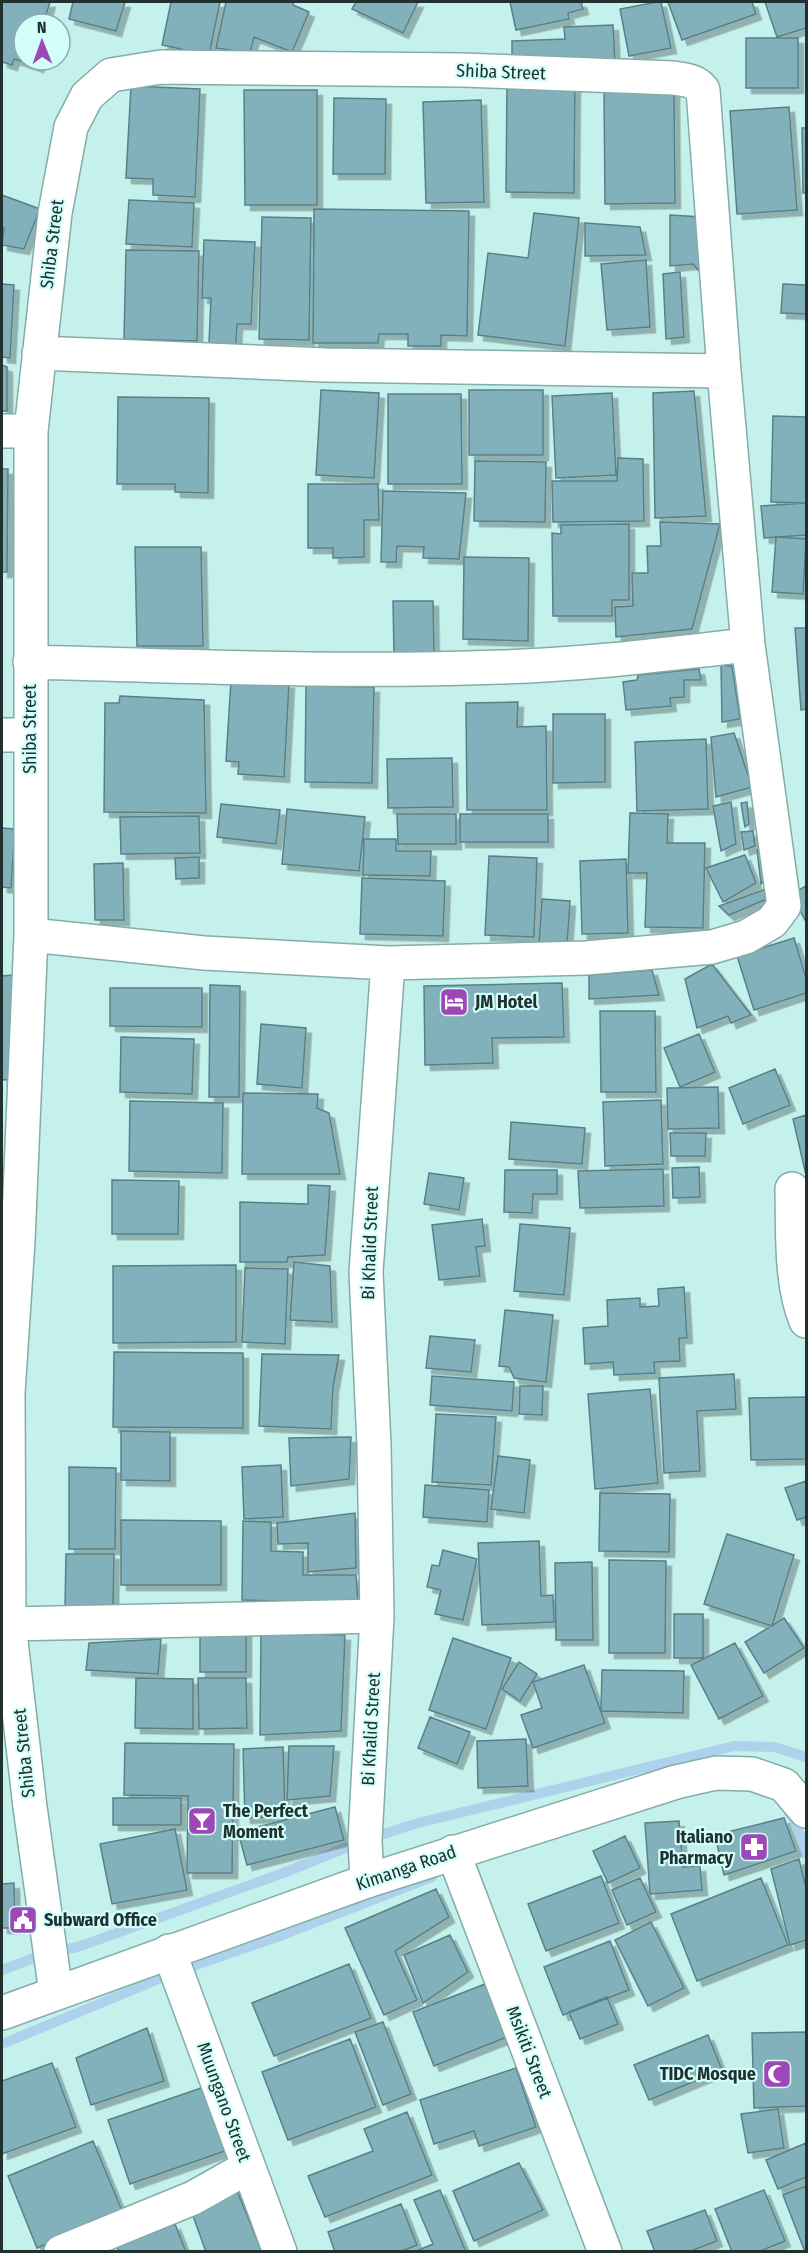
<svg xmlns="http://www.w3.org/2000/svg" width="808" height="2253" font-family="'Fira Sans Condensed',sans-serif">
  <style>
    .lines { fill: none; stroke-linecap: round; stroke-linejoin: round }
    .stream { stroke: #afd2ec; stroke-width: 10 }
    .building { fill: #82b1bc; stroke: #59808a; stroke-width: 1.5; filter: url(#shadow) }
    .street-casing { stroke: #83ada8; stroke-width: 36 }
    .secondary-casing { stroke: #83ada8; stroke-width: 36 }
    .street { stroke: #fff; stroke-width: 33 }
    .secondary { stroke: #fff; stroke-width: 33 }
    .labels { text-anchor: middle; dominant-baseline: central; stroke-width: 4.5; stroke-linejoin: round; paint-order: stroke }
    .street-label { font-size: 18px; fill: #20312f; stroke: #d2fffa }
    .poi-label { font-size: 18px; font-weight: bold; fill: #20312f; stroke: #d2fffa; text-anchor: start }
  </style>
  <defs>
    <filter id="shadow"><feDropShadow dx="5.5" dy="5.5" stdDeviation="0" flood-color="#0004"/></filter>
  </defs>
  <rect width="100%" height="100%" fill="#c5f1ec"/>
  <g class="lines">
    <path class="stream" d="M789,1813L795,1820L806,1854
      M2,1970L50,1952L78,1947L283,1873L365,1840L418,1823L734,1746L774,1747L806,1757
      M2,2044L176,1972L277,1937L432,1877"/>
  </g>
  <path class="building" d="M2,2H50L43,24H24V60H40L38,67L14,59L12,65L2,62Z
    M73,2H125L116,31L69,19Z
    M171,2H220L209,55L162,45Z
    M226,2H294L293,5L309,12L292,52L254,37L250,53L216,48Z
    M356,2H418L403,33L352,9Z
    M510,2H581L583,9L568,13L569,19L516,30Z
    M657,2H661L671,48L629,56L620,9Z
    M668,2H752L756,14L682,40Z
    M765,2H806V28L777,37Z
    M613,25L615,62L512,59V41L565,39L564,27Z
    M746,38H798V88H746Z
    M507,82L575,83L574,193L506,192Z
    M131,86L200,89L195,197L153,195V179L126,178Z
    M244,90H317V205H245Z
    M604,91H674L675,203L605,204Z
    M334,98L386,99L385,174H333Z
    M481,100L484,202L426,203L423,102Z
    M789,107L797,210L737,214L730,111Z
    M802,128H806V193H803Z
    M2,195L40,209L24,249L2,245L4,228L2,227Z
    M129,200L194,203L192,247L126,244Z
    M314,209L469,211L467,336L441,335V346H408V334H379L378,343H313Z
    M534,213L579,218L565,346L478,335L488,253L528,258Z
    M670,215L702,217L706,270H698L693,264L670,266Z
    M262,217L311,218L309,340L259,339Z
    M585,223L640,227L646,255L585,256Z
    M204,240L255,242L251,324H237L236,344L209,343L211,298H202Z
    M126,250L199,251L197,341L124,339Z
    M646,260L650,327L607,330L601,264Z
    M680,272L684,337L666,339L663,274Z
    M2,284L14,285L10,358L2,357Z
    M783,284L806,285V314L781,313Z
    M2,365L7,367V411H2Z
    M321,390L379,393L374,478L316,475Z
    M469,390H543V455H469Z
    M694,391L706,516L655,518L653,393Z
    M612,393L616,475L556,478L552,396Z
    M388,394H461L462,484H388Z
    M118,397L209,398L208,493L175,492V484H117Z
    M773,416L806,417V503L771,502Z
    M618,458L643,459L644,521L553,522L552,481H617Z
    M475,461L546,462L545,522L474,521Z
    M2,469H8L7,572H2Z
    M308,484H378L379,520H364V557L333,558V548H308Z
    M383,491L466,493L459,559L423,558L424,547L397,546L396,562H381Z
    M806,503V535L764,538L761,506Z
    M660,522L720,524L692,629L616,637L615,607L633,606L632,573H648L647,546H661Z
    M629,524V600H612V616H553L552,533L561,534V525Z
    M776,537L806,539L803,594L772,592Z
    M135,547H201L203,646H137Z
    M464,557L529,558L528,641L463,639Z
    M393,601H433L434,653L394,654Z
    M795,628H806V709L801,710Z
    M721,665L732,666L740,719L722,722Z
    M699,669L701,680H684V697L670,698L671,706L626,710L623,682L637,680L638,675Z
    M231,680L289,683L284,777L238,774L239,762L226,761Z
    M306,686L374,687L372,783L305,782Z
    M120,696L204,700L206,813L104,812L105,703H119Z
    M518,702L517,727L546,726L547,810H467L466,703Z
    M553,714H605V782L553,783Z
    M734,733L752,787L716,797L711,737Z
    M706,739L708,809L637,811L635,742Z
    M452,758L453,807L388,808L387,759Z
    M731,802L736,844L721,851L713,806Z
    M747,802L749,824L745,827L741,803Z
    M221,804L280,810L276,844L217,837Z
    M287,809L365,817L359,871L282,864Z
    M630,813L668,814L667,843H705L703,928L645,927L647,873H628Z
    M397,814H456V844H398Z
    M460,814H548V842H460Z
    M199,816L200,853L121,854L120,817Z
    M2,828L15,829L11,888L2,887Z
    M753,831L755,846L744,850L741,832Z
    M364,839H396V851H431L430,876L363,875Z
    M757,850H763L769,873L761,884Z
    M745,855L756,883L723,902L706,868Z
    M489,856L537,858L534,937L485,935Z
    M199,857V878L176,879L175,858Z
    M626,859L628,933L582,934L580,861Z
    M123,863L124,920H95L94,864Z
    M362,878L445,881L443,936L360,934Z
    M806,886V922L791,894Z
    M766,889L769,898L729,915L719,906Z
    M542,899L570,901L567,945L539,943Z
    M794,938L806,978V993L754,1010L737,956Z
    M712,964L751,1015L731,1023L728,1016L697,1028L685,979Z
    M652,970L659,995L589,999V975Z
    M13,975L18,1079L2,1080V976Z
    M562,983L564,1037L492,1038L493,1063L425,1065L424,986Z
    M210,985L240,986L239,1097H209Z
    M110,988H202V1027L110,1026Z
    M600,1011H655L656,1092H601Z
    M261,1024L306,1028L302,1088L257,1084Z
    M699,1034L715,1072L680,1087L664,1048Z
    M121,1037L194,1039L192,1094L120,1092Z
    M775,1069L790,1105L743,1124L729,1088Z
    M718,1087L719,1128L668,1129L667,1088Z
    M243,1093L318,1094L317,1108L329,1113L340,1174H242Z
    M661,1100L663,1164L605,1166L603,1102Z
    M130,1101L223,1103L222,1173L129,1171Z
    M806,1115V1175L793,1119Z
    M511,1122L585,1128L582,1164L509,1159Z
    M670,1133H706L705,1156H671Z
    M699,1167L700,1197L673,1198L672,1168Z
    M663,1169L664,1206L580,1208L578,1171Z
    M505,1170H557V1194H533L532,1213L504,1212Z
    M429,1173L464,1178L459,1210L424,1204Z
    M112,1180L179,1181L178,1234H112Z
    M308,1185L330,1186L325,1255L288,1257L287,1262H240V1202L308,1204Z
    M482,1219L485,1246L476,1247L480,1276L439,1280L432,1225Z
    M520,1224L570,1228L564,1295L514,1291Z
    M294,1262L330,1266L332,1322L290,1320Z
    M236,1265V1342L113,1343V1266Z
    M245,1268L288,1269L285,1344L242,1342Z
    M684,1287L687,1338H679L680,1361L654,1362L655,1373L614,1375L613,1362L585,1364L583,1328L608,1326L607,1300L640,1298V1307L659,1306L658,1289Z
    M505,1310L553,1315L546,1382L514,1378L509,1367L499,1366Z
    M430,1336L475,1340L471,1372L426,1368Z
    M114,1352L243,1353V1428L113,1427Z
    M262,1354L339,1355L333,1387L331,1429L259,1426Z
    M734,1374L736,1409L697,1411L700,1471L664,1473L659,1378Z
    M432,1376L514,1382L512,1411L430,1405Z
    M520,1386H543L542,1415L519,1414Z
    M650,1389L658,1483L595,1489L588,1394Z
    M806,1397V1459L751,1460L749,1398Z
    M436,1414L496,1417L491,1485L432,1482Z
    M121,1431L170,1432V1481L121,1480Z
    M351,1437L349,1479L291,1486L289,1438Z
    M498,1456L530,1460L524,1513L491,1509Z
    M281,1465L283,1517L244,1519L242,1467Z
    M69,1467L116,1468L115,1549H69Z
    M806,1481V1517L797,1520L785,1488Z
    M425,1485L489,1490L487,1522L423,1517Z
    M600,1493L670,1494L669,1552L599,1551Z
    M355,1513L356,1568L308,1572V1543L278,1544L277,1523Z
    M121,1520L221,1521V1585H121Z
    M243,1521L271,1522V1551L303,1552V1575H356L358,1603L242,1600Z
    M727,1534L794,1555L772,1626L704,1604Z
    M539,1541L541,1596L553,1595L554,1622L482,1625L478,1543Z
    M443,1550L477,1559L463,1620L435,1614L441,1590L427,1587L432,1565L439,1566Z
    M66,1554H114L113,1607H65Z
    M609,1560L666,1561L665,1653H609Z
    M592,1562L593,1640H556L555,1563Z
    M674,1614H703V1658H674Z
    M784,1618L804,1648L764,1673L745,1642Z
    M200,1630H246V1672H200Z
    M261,1633L345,1635L341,1731L260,1735Z
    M453,1638L511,1658L486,1729L429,1710Z
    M161,1639L158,1674L86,1670L89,1643Z
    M735,1643L763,1696L719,1719L691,1665Z
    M519,1662L537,1674L520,1701L502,1689Z
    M584,1665L605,1723L533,1748L521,1715L542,1708L533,1682Z
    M602,1670L684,1671L683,1713L601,1711Z
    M136,1678L193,1679V1729L135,1728Z
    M198,1678H246L247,1728L199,1729Z
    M430,1717L470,1732L457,1764L418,1748Z
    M526,1739L528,1786L478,1788L477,1741Z
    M125,1743L234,1744L232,1873H187L188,1796L124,1795Z
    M289,1746H334L330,1796L287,1800Z
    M283,1747L285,1816L245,1818L243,1749Z
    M113,1798H181V1825H113Z
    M335,1807L344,1840L247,1865L238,1832Z
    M784,1818L796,1851L724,1875L715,1835Z
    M679,1821L683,1867L700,1866L702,1890L650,1894L645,1823Z
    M175,1829L187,1890L112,1904L100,1844Z
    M625,1836L640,1868L608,1883L593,1851Z
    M799,1859L806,1888V1940L790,1945L771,1869Z
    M601,1876L619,1923L546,1951L528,1904Z
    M640,1878L656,1912L627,1925L612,1890Z
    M761,1878L788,1945L697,1981L671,1914Z
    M14,1883L15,1928H2V1884Z
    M436,1889L449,1917L395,1951L417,2000L384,2015L345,1928Z
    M651,1922L684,1988L648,2006L615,1940Z
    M450,1935L468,1972L423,2003L404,1955Z
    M610,1941L629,1990L563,2015L544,1967Z
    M349,1964L371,2018L274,2056L252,2003Z
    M485,1984L507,2037L434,2066L413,2012Z
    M607,1997L618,2024L580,2039L569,2012Z
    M383,2022L411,2094L383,2105L355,2032Z
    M147,2028L164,2081L91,2105L76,2058Z
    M806,2032V2106L754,2108L752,2033Z
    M708,2035L722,2070L649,2100L634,2065Z
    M350,2039L376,2107L288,2140L262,2072Z
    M52,2063L76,2127L2,2154V2081Z
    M516,2068L536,2127L479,2146L474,2131L434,2144L420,2100Z
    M204,2087L225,2151L130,2184L108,2120Z
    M778,2109L784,2148L748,2153L741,2114Z
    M407,2112L432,2175L325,2217L308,2176L373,2151L364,2129Z
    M93,2141L123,2213L37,2248L8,2176Z
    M806,2143V2177L778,2189L766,2160Z
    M519,2163L543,2210L474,2241L453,2191Z
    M235,2186L262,2252H206L192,2213Z
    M806,2186V2252H805L783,2195Z
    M440,2190L466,2252H414L433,2244L414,2200Z
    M764,2190L785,2241L758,2252H732L715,2209Z
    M401,2204L417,2245L400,2252H335L328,2232Z
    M705,2210L717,2241L688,2252H655L647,2231Z
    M175,2224L186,2252H119L117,2247Z"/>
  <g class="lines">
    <g class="street-casing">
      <path id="street" d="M39,353L325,365L724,371
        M2,431H31
        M30,662C186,666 343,673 499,667C582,665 665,654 748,645
        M2,735H30
        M31,935L204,953L388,963L366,1272L374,1445L377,1616L365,1840L367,1881
        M792,1189C793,1230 790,1283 806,1321
        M9,1624L377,1616
        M453,1852L605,2252
        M169,1951L280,2252
        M56,1993L30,1807L9,1624L8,1393L18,1241L31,935V431L55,213L71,127L87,96L111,75L161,67L462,70L673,78C685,80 695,80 703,90L724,371L748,645L784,906L772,922L746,937L712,947L586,958L388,963
        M61,2252L193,2198L248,2167"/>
    </g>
    <g class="secondary-casing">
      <path id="secondary" d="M2,2013L367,1881L676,1782L716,1773L752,1774L784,1785L806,1811"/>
    </g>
    <use href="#street" class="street"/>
    <use href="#secondary" class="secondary"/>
  </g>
  <defs>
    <g id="hotel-square" transform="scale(1.5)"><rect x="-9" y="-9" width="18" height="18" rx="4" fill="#9d48b6" stroke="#d2fffa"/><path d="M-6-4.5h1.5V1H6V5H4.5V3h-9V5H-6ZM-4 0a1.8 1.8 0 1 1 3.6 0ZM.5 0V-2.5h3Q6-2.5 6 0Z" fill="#fff"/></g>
    <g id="bar-square" transform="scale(1.5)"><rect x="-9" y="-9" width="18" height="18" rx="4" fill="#9d48b6" stroke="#d2fffa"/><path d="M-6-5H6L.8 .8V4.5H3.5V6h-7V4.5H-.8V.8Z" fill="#fff"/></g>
    <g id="pharmacy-square" transform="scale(1.5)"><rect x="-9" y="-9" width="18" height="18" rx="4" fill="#9d48b6" stroke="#d2fffa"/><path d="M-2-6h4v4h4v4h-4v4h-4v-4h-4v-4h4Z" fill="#fff"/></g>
    <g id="civic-square" transform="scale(1.5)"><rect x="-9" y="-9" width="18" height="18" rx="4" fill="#9d48b6" stroke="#d2fffa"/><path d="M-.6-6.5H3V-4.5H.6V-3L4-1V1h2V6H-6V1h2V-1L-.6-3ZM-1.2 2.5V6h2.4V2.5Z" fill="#fff"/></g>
    <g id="mosque-square" transform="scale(1.5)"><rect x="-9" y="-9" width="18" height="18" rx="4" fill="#9d48b6" stroke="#d2fffa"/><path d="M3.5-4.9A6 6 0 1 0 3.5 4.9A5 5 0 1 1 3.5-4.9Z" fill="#fff"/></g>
  </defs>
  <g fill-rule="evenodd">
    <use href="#hotel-square" x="454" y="1002"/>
    <use href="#bar-square" x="202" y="1821"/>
    <use href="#pharmacy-square" x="754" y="1847"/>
    <use href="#civic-square" x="23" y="1920"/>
    <use href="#mosque-square" x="777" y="2074"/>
  </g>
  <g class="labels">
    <g class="street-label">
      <text transform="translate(501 72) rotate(2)">Shiba Street</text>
      <text transform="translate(52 244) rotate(-83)">Shiba Street</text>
      <text transform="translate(30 729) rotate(-90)">Shiba Street</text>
      <text transform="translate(370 1243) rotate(-88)">Bi Khalid Street</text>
      <text transform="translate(371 1729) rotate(-87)">Bi Khalid Street</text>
      <text transform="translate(24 1753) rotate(-96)">Shiba Street</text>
      <text transform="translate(406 1868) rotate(-19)">Kimanga Road</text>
      <text transform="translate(529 2052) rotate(69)">Msikiti Street</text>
      <text transform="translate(224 2102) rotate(70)">Muungano Street</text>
    </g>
    <g class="poi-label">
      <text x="475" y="1002">JM Hotel</text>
      <text x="223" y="1811">The Perfect<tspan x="223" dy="21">Moment</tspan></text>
      <text x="733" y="1837" text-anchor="end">Italiano<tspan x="733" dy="21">Pharmacy</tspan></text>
      <text x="44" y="1920">Subward Office</text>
      <text x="756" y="2074" text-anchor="end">TIDC Mosque</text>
    </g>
  </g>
  <rect width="808" height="2253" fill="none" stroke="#20312f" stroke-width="6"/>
  <g transform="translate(42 42) rotate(359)"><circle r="28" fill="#d2fffa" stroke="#8bada9" stroke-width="1.5"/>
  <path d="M0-4.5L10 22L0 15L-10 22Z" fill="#9d48b6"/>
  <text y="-9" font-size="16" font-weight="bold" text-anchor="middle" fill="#20312f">N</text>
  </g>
</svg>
